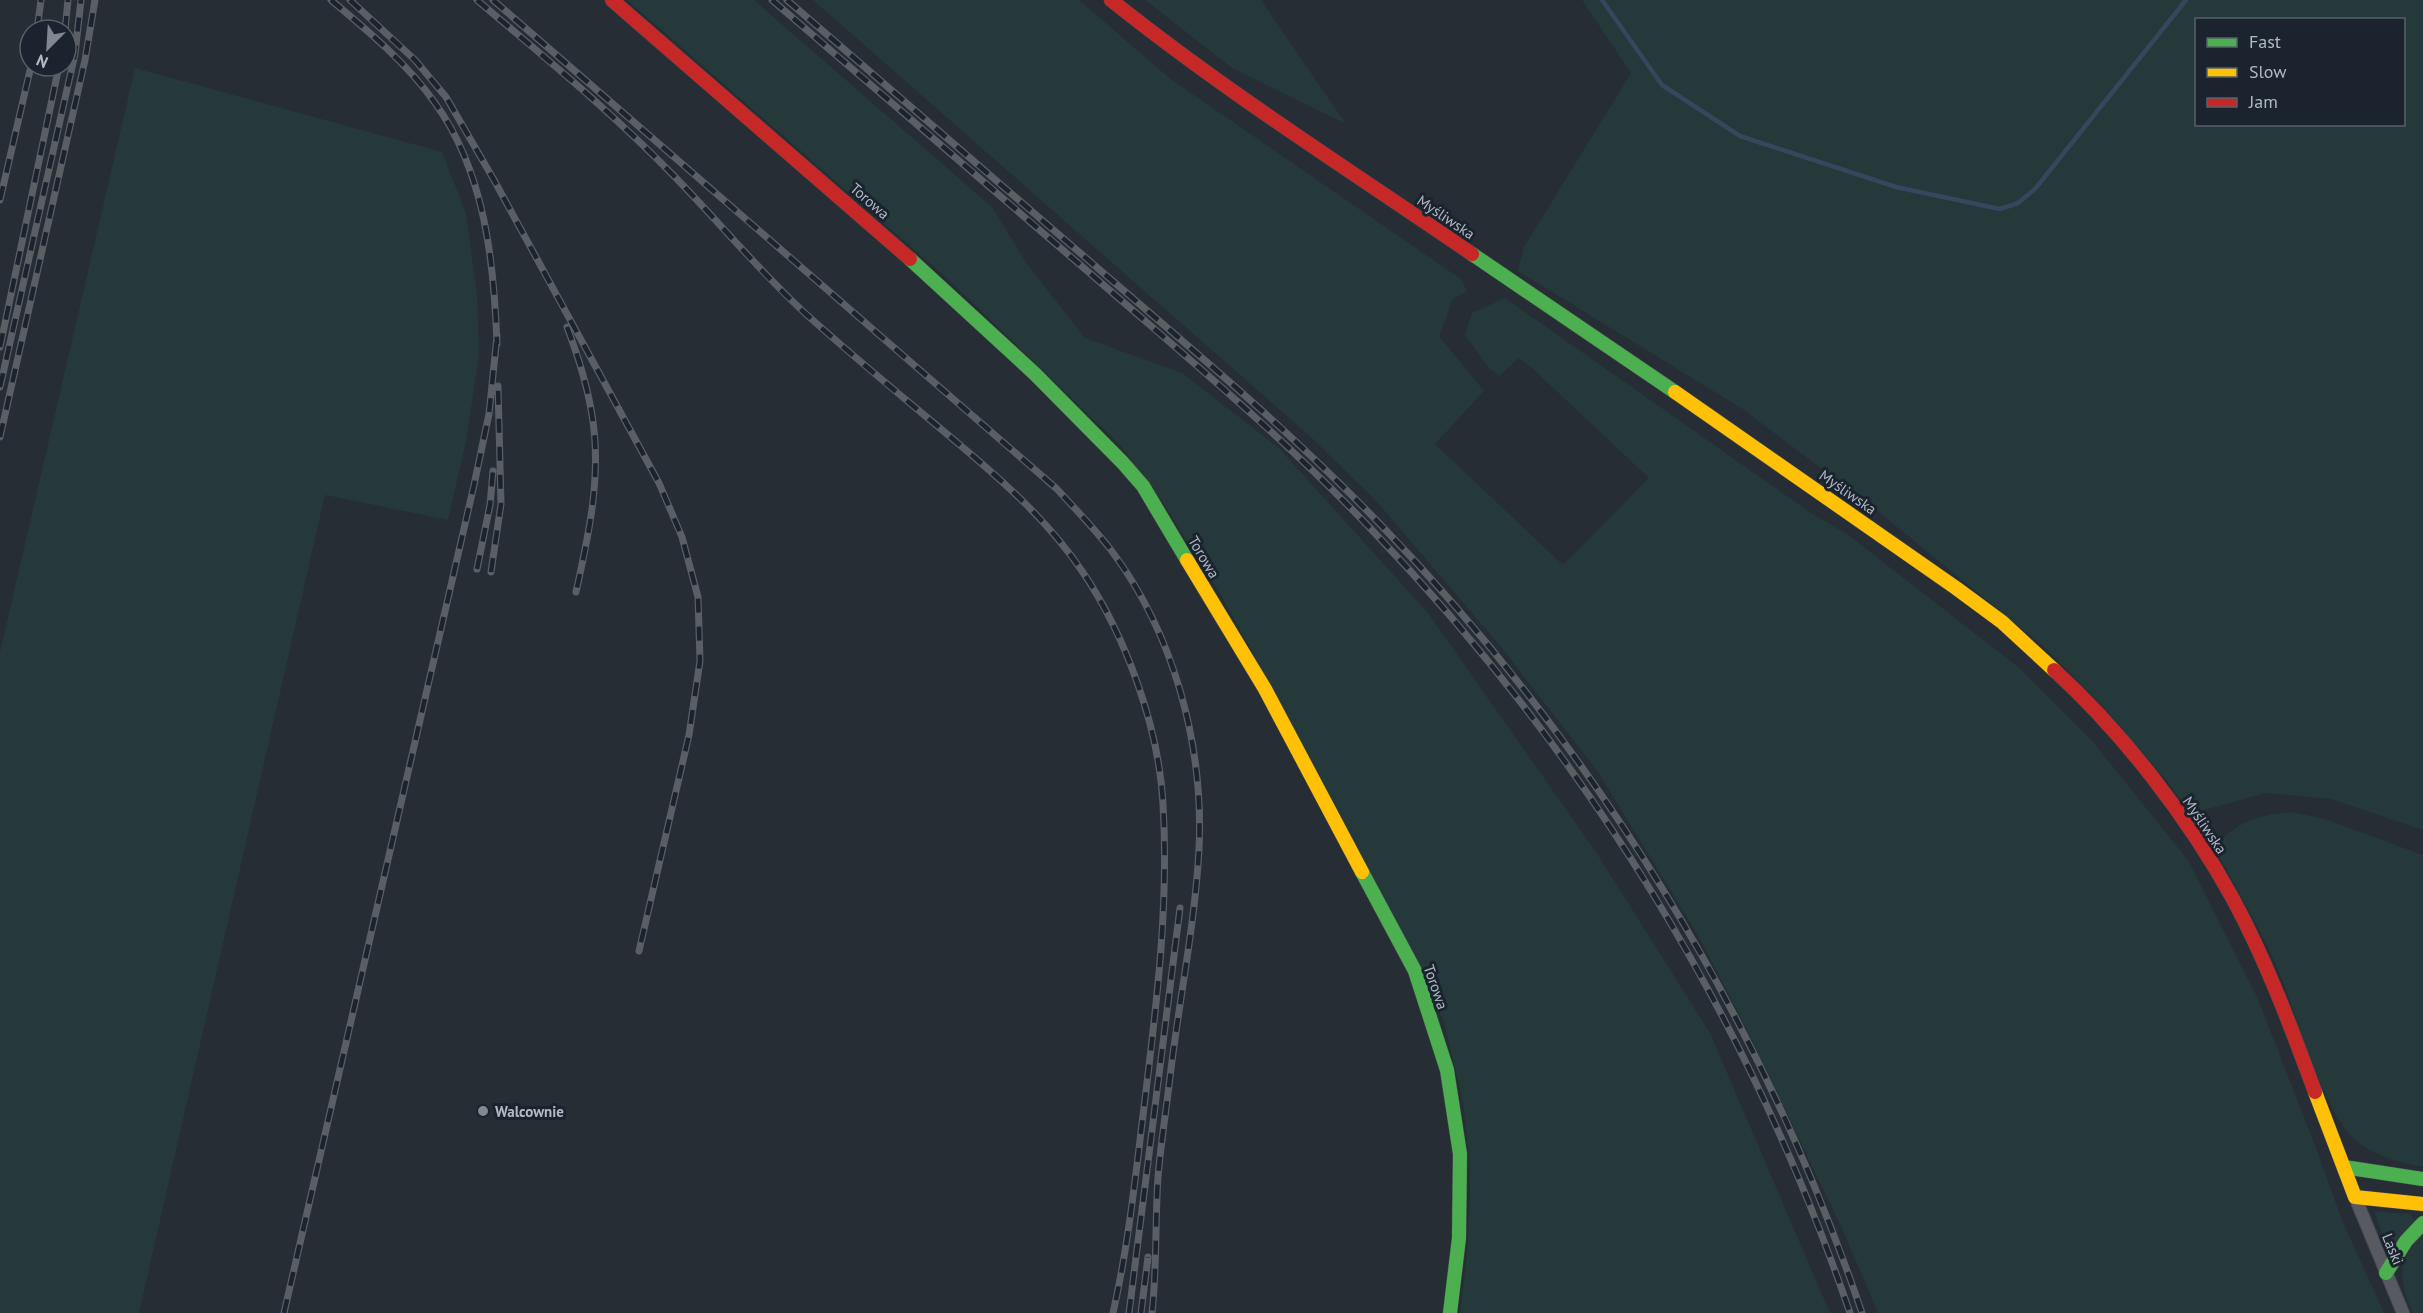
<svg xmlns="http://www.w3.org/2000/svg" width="2423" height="1313" font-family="'PT Sans',sans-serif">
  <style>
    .green { fill: #25383a; fill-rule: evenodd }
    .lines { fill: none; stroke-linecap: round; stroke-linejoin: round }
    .stream { stroke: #35475c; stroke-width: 4.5 }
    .street-casing { stroke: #45494f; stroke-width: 14 }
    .fast-casing { stroke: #45494f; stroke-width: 15 }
    .slow-casing { stroke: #45494f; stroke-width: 15 }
    .jam-casing { stroke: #45494f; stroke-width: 15 }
    .street { stroke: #575b61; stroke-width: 12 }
    .fast { stroke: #4caf50; stroke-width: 14 }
    .slow { stroke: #ffc107; stroke-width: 14 }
    .jam { stroke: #c62828; stroke-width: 14 }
    .rail-casing { stroke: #5a5f66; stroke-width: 7 }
    .rail { stroke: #1b242e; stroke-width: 4.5; stroke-dasharray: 14; stroke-linecap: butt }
    .poi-dot { fill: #808892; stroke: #1b242e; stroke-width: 2 }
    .labels { text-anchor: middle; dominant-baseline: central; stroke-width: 6; stroke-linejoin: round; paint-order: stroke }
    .street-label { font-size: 15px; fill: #b0b9c5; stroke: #1b242e }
    .poi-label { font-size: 15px; font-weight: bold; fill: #b0b9c5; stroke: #1b242e; text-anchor: start }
  </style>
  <rect width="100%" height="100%" fill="#272d34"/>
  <path class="green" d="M627,0H754L992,207L1027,264L1085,338L1182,373L1278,447L1428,613L1596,852L1710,1033L1830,1313H1460L1467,1256L1470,1196L1469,1154L1463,1102L1444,1022L1421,968L1271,686L1218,590L1161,500L1121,446L948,279Z
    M813,0H1079L1172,80L1461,279L1467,291L1453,299L1439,336L1484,391L1435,444L1563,565L1649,478L1533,369L1519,358L1499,376L1489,368L1465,335L1472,313L1505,298L1811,513L1847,534L2018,667L2094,743L2188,860L2257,997L2315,1145L2342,1220L2384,1313H1878L1844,1233L1748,1032L1698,935L1598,772L1501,647L1379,504L1313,439Z
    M1145,0H1261L1346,124L1232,68Z
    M1582,0H2423V830L2331,799L2266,793L2197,812L2185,806L2166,780L2105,709L2045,648L1880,513L1744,410L1518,271L1524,247L1631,73ZM2196,20H2404V124H2196Z
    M135,68L442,152L466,213L477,294L479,355L466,442L448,520L325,495L139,1313H0V652Z
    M2292,812L2325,819L2423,855V1167C2400,1163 2375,1156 2356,1141C2321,1110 2296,1012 2277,967C2260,929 2238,891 2218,854L2219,842C2242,819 2260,815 2292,812Z
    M2374,1211L2411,1214L2415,1221L2389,1253Z
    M2423,1231V1313H2413C2397,1276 2398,1263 2423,1231Z"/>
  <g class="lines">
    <path class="stream" d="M1602,0L1662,85L1740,136L1896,187L2000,209L2018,203L2035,189L2186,0"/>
    <g class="street-casing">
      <path id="street" d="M2355,1197L2403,1313"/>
    </g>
    <g class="fast-casing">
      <path id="fast" d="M1472,254L1675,392
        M910,259L1035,374L1123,463L1143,486L1187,560
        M1362,872L1415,971L1447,1070L1460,1154L1459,1238L1450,1313
        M2344,1167L2423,1179
        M2386,1273L2406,1241L2423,1223"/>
    </g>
    <g class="slow-casing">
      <path id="slow" d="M1675,392L1956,588L2002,622L2054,670
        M1187,560L1265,689L1362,872
        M2315,1092L2355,1197L2423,1204"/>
    </g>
    <g class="jam-casing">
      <path id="jam" d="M612,0L910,259
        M1111,0C1226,92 1351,171 1472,254
        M2054,670C2123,733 2188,817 2233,899C2266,960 2291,1027 2315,1092"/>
    </g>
    <use href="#street" class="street"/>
    <use href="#fast" class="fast"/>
    <use href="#slow" class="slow"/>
    <use href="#jam" class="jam"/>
    <g class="rail-casing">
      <path id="rail" d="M331,0C368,31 408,64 435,103C485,172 494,262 497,344
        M350,0L415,60L446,97L494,180L659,483L682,537L698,597L700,661L689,735L639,951
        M477,0C544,57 613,113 674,176C719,222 760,272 807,315C857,360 909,402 960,445C1005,483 1049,522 1082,571C1125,634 1159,727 1163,804C1169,903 1157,1001 1145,1099C1136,1171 1129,1243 1113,1313
        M493,0L1057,489C1075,509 1095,529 1111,550C1174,634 1204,745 1199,849C1195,923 1180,996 1171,1069C1167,1105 1161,1141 1158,1177C1155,1222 1157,1268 1152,1313
        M772,0C884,96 996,192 1107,288C1197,366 1288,442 1370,528C1585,751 1750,1020 1850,1313
        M787,0C894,92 1001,185 1108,277C1200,356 1293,434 1378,522C1594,745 1762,1018 1862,1313
        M37,30L41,0
        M65,30L68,0
        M0,200L31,66
        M567,327C578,356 587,384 592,415C602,474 589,534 576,592
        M0,347L59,66
        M0,387L75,54L81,0
        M0,437L85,60L95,0
        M477,569L490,505L493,471
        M491,572L501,504L498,386
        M284,1313L474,485L489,414L497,336
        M1129,1313L1180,908
        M1141,1313L1148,1257"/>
    </g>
    <use href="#rail" class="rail"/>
  </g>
  <circle class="poi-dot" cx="483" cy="1111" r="6"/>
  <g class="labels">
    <g class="street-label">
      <text transform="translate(870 201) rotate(41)">Torowa</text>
      <text transform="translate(1446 217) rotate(34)">Myśliwska</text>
      <text transform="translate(1848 492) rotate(35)">Myśliwska</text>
      <text transform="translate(1204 557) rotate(59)">Torowa</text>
      <text transform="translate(2205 825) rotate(56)">Myśliwska</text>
      <text transform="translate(1436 987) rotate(71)">Torowa</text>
      <text transform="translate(2393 1249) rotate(68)">Laski</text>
    </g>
    <g class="poi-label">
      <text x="495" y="1111">Walcownie</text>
    </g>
  </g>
  <rect x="2195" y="18" width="210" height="108" fill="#1b242e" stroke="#57606a" stroke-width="1.5"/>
  <rect x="2207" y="38" width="30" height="9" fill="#4caf50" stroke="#57606a" stroke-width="1.5"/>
  <text x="2249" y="48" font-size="18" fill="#b0b9c5">Fast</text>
  <rect x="2207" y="68" width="30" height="9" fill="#ffc107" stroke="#57606a" stroke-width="1.5"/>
  <text x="2249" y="78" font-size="18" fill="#b0b9c5">Slow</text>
  <rect x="2207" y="98" width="30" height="9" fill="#c62828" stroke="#57606a" stroke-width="1.5"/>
  <text x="2249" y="108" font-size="18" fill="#b0b9c5">Jam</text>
  <g transform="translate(48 48) rotate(204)"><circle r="28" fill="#1b242e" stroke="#57606a" stroke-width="1.5"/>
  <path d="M0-4.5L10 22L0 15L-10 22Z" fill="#808892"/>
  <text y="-9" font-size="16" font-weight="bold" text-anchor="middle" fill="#b0b9c5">N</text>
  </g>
</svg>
